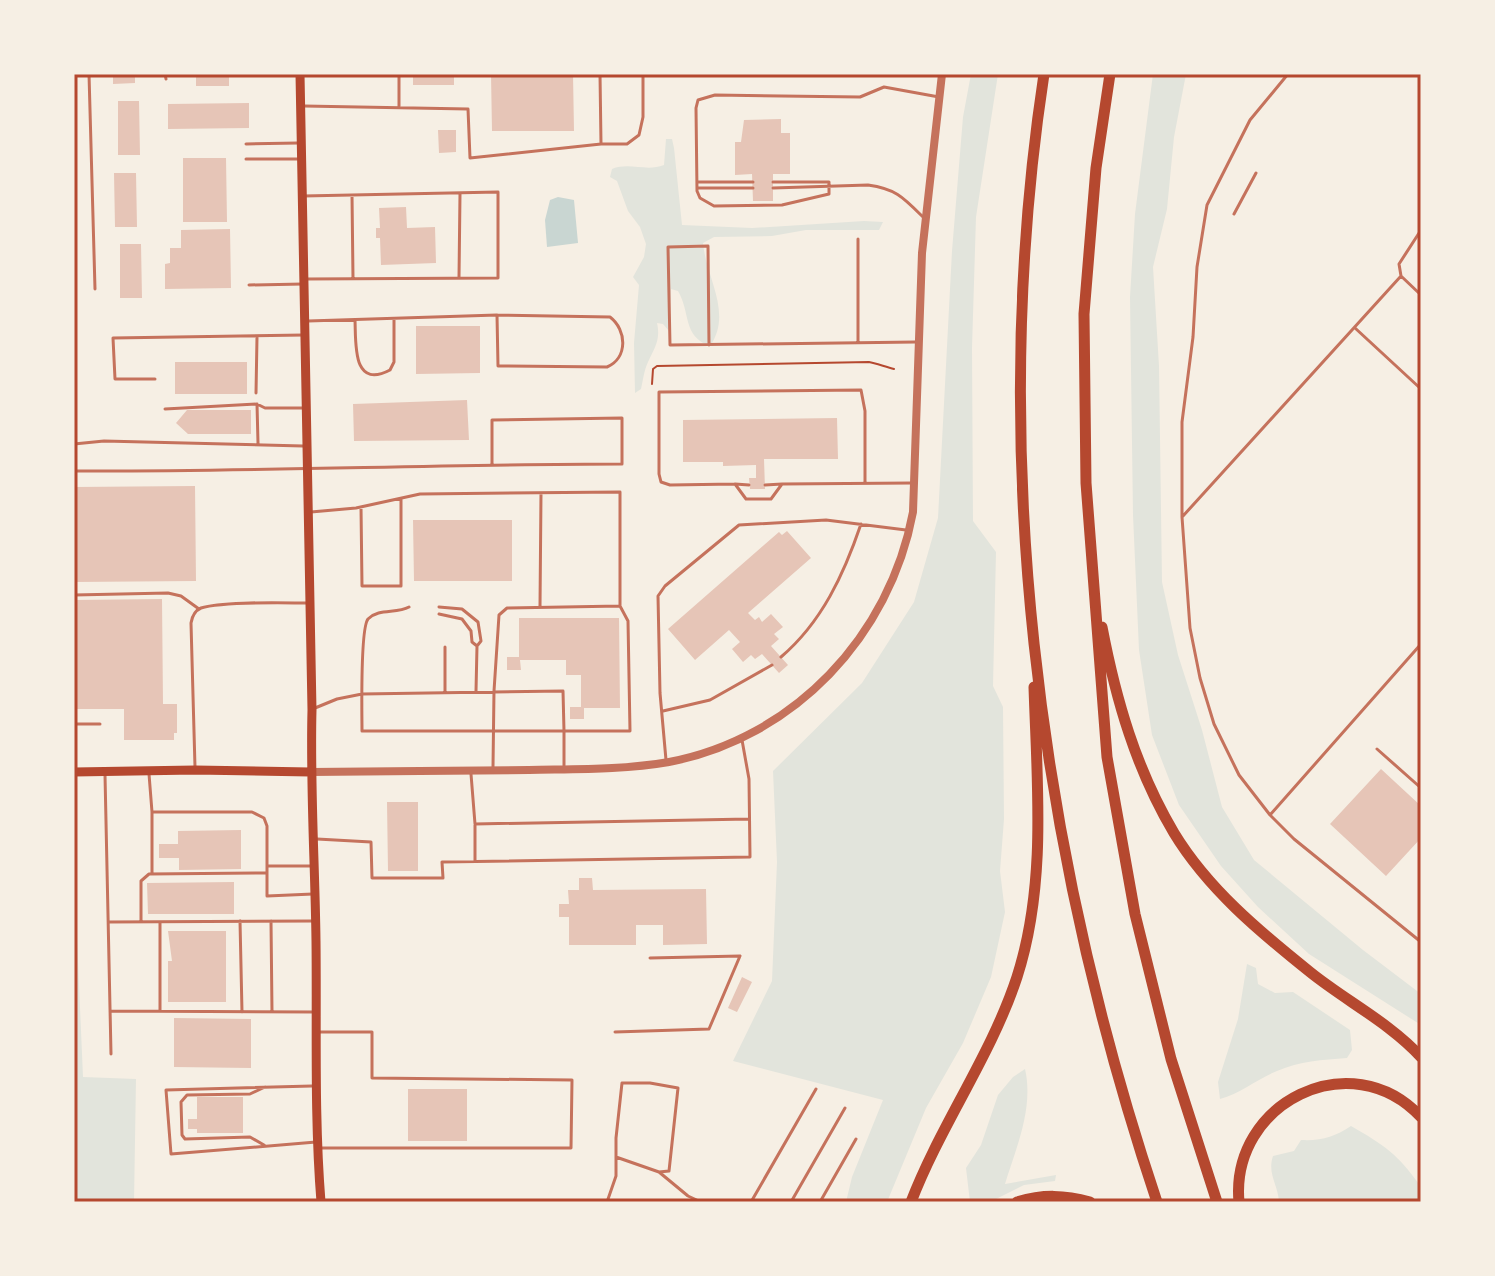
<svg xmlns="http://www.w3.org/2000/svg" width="1495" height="1276" font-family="'Open Sans',sans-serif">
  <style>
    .green { fill: #e2e4dc }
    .water { fill: #c9d6d2 }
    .building { fill: #e6c5b7 }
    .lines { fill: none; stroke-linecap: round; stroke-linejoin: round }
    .path { stroke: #b5482f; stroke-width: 2 }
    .service { stroke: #c5725c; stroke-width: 3 }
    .tertiary { stroke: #c5725c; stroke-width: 8 }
    .secondary { stroke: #b5482f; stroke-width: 9 }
    .motorway { stroke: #b5482f; stroke-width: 11 }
    .neatline { fill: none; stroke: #b5482f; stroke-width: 3 }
  </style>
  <rect width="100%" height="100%" fill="#f6efe4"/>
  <path class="green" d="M971,74H998L976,217L972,348L973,521L996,552L993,686L1003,707L1004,819L1000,871L1005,912L991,977L963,1043L926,1108L887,1202H846L852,1177L883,1100L733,1061L772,981L777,862L773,771L862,683L914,602L938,518L952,251L963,117Z
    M1153,74H1186L1174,137L1167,209L1153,267L1159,366L1162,582L1178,655L1202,730L1222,807L1254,860L1363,950L1421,994V1025L1309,954L1258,907L1221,866L1179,805L1152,735L1139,650L1133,515L1130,297L1135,214Z
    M666,139H672L674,148L682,225L752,228L864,221L883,222L879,230H806L772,236L714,237L703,243C706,278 733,313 710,346C682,336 691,313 678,291L671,289L669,331L663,324L657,323C661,340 654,349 648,362C644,370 643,381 641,389L635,393L634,343L639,285L633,277L644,257L646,244L640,227L628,211L617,181L610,177L612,169C630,162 646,172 664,165Z
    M74,868L83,1077L136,1079L134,1202H74Z
    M1247,964L1256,968L1258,984L1275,993L1293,992L1350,1030L1352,1050L1347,1058C1322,1060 1300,1061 1277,1071C1257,1079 1241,1093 1220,1099L1218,1082L1238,1019Z
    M1025,1069C1034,1108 1016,1148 1005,1184L1056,1175L1055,1181L1024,1185L990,1202H970L966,1168L981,1145L998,1095L1013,1077Z
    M1351,1126C1384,1145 1398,1154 1421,1187L1419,1202H1279C1278,1184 1267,1174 1273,1156L1294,1151L1301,1140C1322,1141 1334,1137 1351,1126Z"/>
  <path class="water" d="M558,197L574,200L578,243L547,247L545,220L550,200Z"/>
  <path class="building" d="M113,74H135V83L113,84Z
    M196,74H229V86H196Z
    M413,74H454V85H413Z
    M491,74H573L574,131H492Z
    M118,101H139L140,155H118Z
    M249,103V128L168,129V104Z
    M781,119V133H790V174H773V201H753L752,174L735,175V142H741L744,120Z
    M438,130H456V152L439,153Z
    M183,158H226L227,222H183Z
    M114,173H136L137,227H115Z
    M406,207L407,228L435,227L436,263L381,265L380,238H376V228H380L379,208Z
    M230,229L231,288L165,289V264L170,263V248H181V230Z
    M120,244H141L142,298H120Z
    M416,326H480V373L416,374Z
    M175,362H247V394H175Z
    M467,400L469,440L354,441L353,404Z
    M187,410H251V434H188L176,423Z
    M837,418L838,459H764L765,489H750L749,478H756V465L723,466V462H683V420Z
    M195,486L196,581L74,582V487Z
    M413,520H512V581H414Z
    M787,531L811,558L748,613L755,620L759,617L762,622L771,614L783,627L774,634L779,639L771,646L788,665L779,673L762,654L755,659L751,655L743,662L732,649L740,642L729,630L695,660L668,629L779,532L782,535Z
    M162,599L163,704H177V733H174V740H124V709H74V600Z
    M519,618H619L620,708H584V719H570V707H581V675H566V660H520L521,670H507V657H519Z
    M1381,769L1421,806V838L1386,876L1330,824Z
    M387,802H418V871H388Z
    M241,830V869L179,870V858H159V844H178V831Z
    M579,878H592L593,890L706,889L707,944L663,945V925H636V945H569V917H559V904H569L568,890H579Z
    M234,882V914H148L147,883Z
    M168,931H226V1002H168V961H172Z
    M742,977L752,982L737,1012L728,1008Z
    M174,1018L251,1019V1068L174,1067Z
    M408,1089H467V1141H408Z
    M197,1097H243V1133H197V1129H188V1119H197Z"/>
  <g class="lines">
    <path class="path" d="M652,384L653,369L657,366L869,362C875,363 886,367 894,369"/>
    <path class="service" d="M89,74L95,289
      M165,74L166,79
      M600,74L601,144
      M1288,74L1250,120L1207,205L1197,267L1193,337L1182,422V517L1190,628L1200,678L1214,724L1239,775L1270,815L1294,839L1421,942
      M304,106L468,109L470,158L601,144H627L639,135L643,117V74
      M399,106V74
      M246,144L298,143
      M246,159H298
      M697,182H753
      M773,182H829V194L782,205L714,206L700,198L697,191L696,108L698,100L715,95L860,97L884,87L939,97
      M697,188H753
      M773,188L868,185C896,189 903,197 923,217
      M352,195L353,278
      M303,196L498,192V278L306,279
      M1234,214L1256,173
      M1421,230L1399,264L1401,276L1421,295
      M858,239V342
      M459,278L460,194
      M249,285L303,284
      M355,320C356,343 352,390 390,370L394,362V319
      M308,321L497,315L610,317C627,330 628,358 607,367L498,366L497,315
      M1355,328L1421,389
      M709,345L708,246L668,247L670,345L916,342
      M155,379H115L113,338L304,335
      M256,393L257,337
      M257,404L258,443
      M165,409L257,404L265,408H304
      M74,444L104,441L303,446
      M74,471C257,472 439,464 622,464V418L492,420V464
      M865,483V411L861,390L659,392V474L661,482L670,485L735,484L746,499H771L782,484L912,483
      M735,484L749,485
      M765,485L782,484
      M361,507L362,586H401V499
      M311,512L356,508L420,494L620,492V606L628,621L630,731H564V766
      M1183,516L1401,276
      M74,595L168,593L181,596L199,609
      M439,607L462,609L478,622L481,641L477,646L476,691
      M540,607L541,493
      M439,614L462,619L471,631L472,642L477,646
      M445,647V692
      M781,657C822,622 844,574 861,524
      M315,708L337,699L362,694L563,691L564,731H362C362,713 360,629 368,619C379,608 396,614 409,607
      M663,711L710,700L772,665
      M74,724H100
      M1377,749L1421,788
      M666,760L660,693L658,596L665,586L739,525L826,520L906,530
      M195,767L191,623C192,617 194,611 201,608C222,601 284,603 309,603
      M493,767L494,691L499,615L507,608L620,606
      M149,774L152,812H252L264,818L267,826V896L313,894
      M471,774L475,824L749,819
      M105,775L111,1054
      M152,812V873
      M1270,815L1421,644
      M317,839L371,842L372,878H443L442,862L750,857L749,779L742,740
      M475,861V825
      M267,866H310
      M141,921V881L149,874L267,873
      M240,921L242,1012
      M271,921L272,1012
      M109,922L313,921
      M160,923V1011
      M110,1011L315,1012
      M318,1032H372V1078L572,1080L571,1148H319
      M615,1032L709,1029L740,956L650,958
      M312,1086L166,1090L171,1154L316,1142
      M264,1145L250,1137L185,1139L182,1135L181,1102L187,1095L250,1094L265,1087
      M659,1172L688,1196L701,1202
      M607,1202L616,1176V1138L622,1083H650L678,1088L669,1171L659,1172L616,1157
      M751,1202L816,1089
      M791,1202L845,1108
      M820,1202L856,1139"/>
    <path class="tertiary" d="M310,772C383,771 456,771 529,770C576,769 623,770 669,762C794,738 890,636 913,512L922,253L942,74"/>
    <path class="secondary" d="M300,74L312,710C310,787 315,863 316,941C317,1028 314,1115 321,1202
      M74,772L195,770L310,772"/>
    <path class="motorway" d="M1044,74C987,449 1037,844 1157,1202
      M1110,74L1096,168L1084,314L1086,483L1107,757L1135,914L1171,1059L1217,1202
      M1102,627C1116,700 1136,769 1174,833C1208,889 1260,932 1310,972C1346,1001 1390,1023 1421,1057
      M911,1202C941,1124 991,1056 1017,977C1047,884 1037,783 1034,687
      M1017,1202C1043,1194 1065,1195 1090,1202
      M1239,1202C1230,1103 1351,1042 1421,1117"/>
  </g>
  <rect width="1495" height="1276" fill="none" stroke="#f6efe4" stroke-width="152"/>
  <rect x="76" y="76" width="1343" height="1124" class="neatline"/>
</svg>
